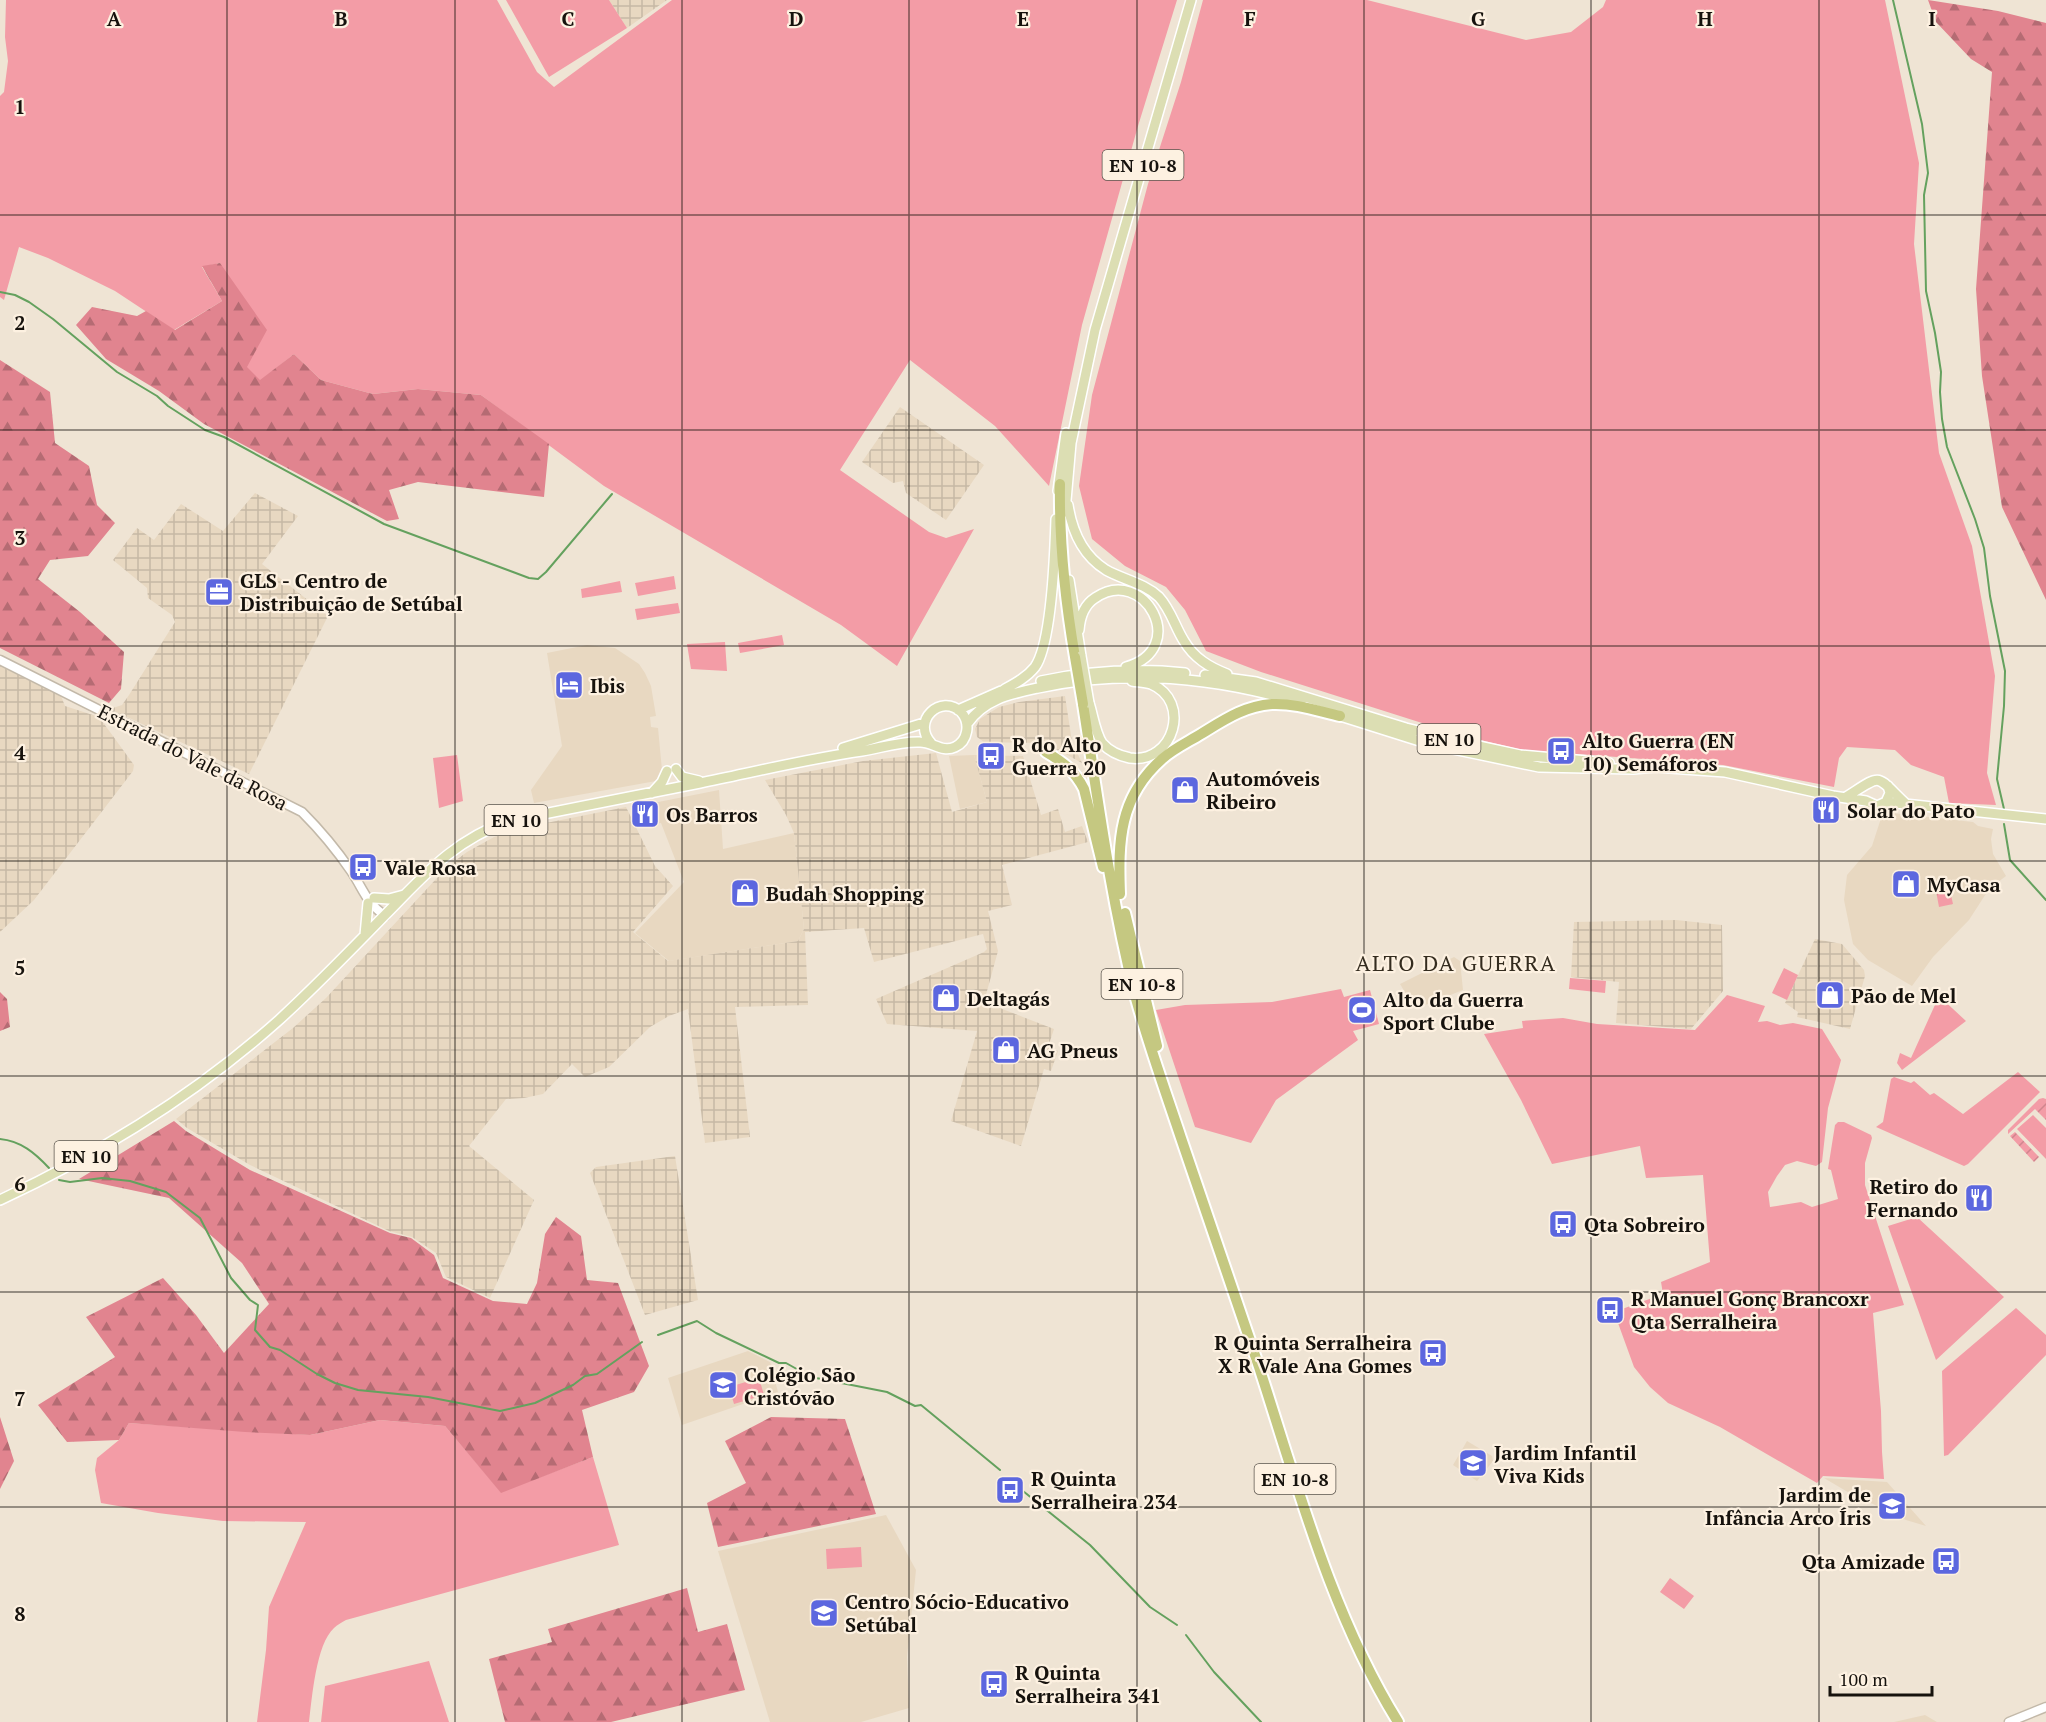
<svg xmlns="http://www.w3.org/2000/svg" width="2046" height="1722" font-family="'PT Serif',serif">
  <style>
    .built { fill: #e8d8c1 }
    .industrial { fill: url(#industrial-grid) }
    .grass { fill: #f39ca6 }
    .forest { fill: url(#forest-firs) }
    .park { fill: url(#park-tufts) }
    .garden { fill: url(#garden-furrows) }
    .lines { fill: none; stroke-linecap: round; stroke-linejoin: round }
    .stream { stroke: #64a15e; stroke-width: 2 }
    .secondary-casing { stroke: #c3b9a9; stroke-width: 11 }
    .primary-casing { stroke: #fff; stroke-width: 12 }
    .highway-casing { stroke: #fff; stroke-width: 14 }
    .secondary { stroke: #fff; stroke-width: 8 }
    .primary { stroke: #dcdeb3; stroke-width: 9 }
    .highway { stroke: #c5c881; stroke-width: 10 }
    .primary-bridge-casing { stroke: #fff; stroke-width: 12; stroke-linecap: butt }
    .highway-bridge-casing { stroke: #fff; stroke-width: 14; stroke-linecap: butt }
    .primary-bridge { stroke: #dcdeb3; stroke-width: 9 }
    .highway-bridge { stroke: #c5c881; stroke-width: 10 }
    .grid { fill: none; stroke: #16120d; stroke-width: 1.5; stroke-opacity: 0.55 }
    .labels { text-anchor: middle; dominant-baseline: central; stroke-width: 4.5; stroke-linejoin: round; paint-order: stroke }
    .shield { fill: #fdf1e1; stroke: #5b554d; stroke-width: 1.5 }
    .shield-label { font-size: 18px; font-weight: bold; fill: #16120d }
    .poi-label { font-size: 20px; font-weight: bold; fill: #16120d; stroke: #fdf1e1; text-anchor: start }
    .street-label { font-size: 20px; fill: #16120d; stroke: #fdf1e1 }
    .quarter-label { font-size: 22px; letter-spacing: 1.5px; fill: #342c1f; stroke: #fdf1e1 }
    .grid-label { font-size: 20px; text-anchor: middle; font-weight: bold; fill: #16120d; stroke: #fdf1e1; stroke-width: 4.5; stroke-linejoin: round; paint-order: stroke }
  </style>
  <defs>
    <pattern id="industrial-grid" width="8" height="8" patternUnits="userSpaceOnUse" patternTransform="scale(1.5)"><rect width="8" height="8" fill="#e8d8c1"/><path d="M0 4h8M4 0v8" fill="none" stroke="#c6b8a5"/></pattern>
    <pattern id="forest-firs" width="22" height="20" patternUnits="userSpaceOnUse" patternTransform="scale(1.5)"><rect width="22" height="20" fill="#e1848f"/><path d="M5 1l3.5 6h-7zM16 11l3.5 6h-7z" fill="#b56b73"/></pattern>
    <pattern id="park-tufts" width="24" height="20" patternUnits="userSpaceOnUse" patternTransform="scale(1.5)"><rect width="24" height="20" fill="#f39ca6"/><path d="M3 7l-1-3M5 7V3M7 7l1-3M15 17l-1-3M17 17v-4M19 17l1-3" fill="none" stroke="#d0858e"/></pattern>
    <pattern id="garden-furrows" width="10" height="10" patternUnits="userSpaceOnUse" patternTransform="scale(1.5)"><rect width="10" height="10" fill="#f39ca6"/><path d="M-1 1l2-2M0 10L10 0M9 11l2-2" fill="none" stroke="#d0858e"/></pattern>
  </defs>
  <rect width="100%" height="100%" fill="#efe4d4"/>
  <path class="built" d="M587,645L615,648L639,664L645,673L651,686L656,716L650,717L651,727L658,728L662,770L660,776L656,781L534,803L531,790L562,746L547,653Z
    M974,755L987,802L960,809L949,756Z
    M719,790L723,849L794,833L804,929L798,941L669,961L635,933L684,882L661,823L641,825L633,807Z
    M1883,812L1973,822L1978,826L1993,829L1991,839L1993,854L2006,876L1989,889L1969,920L1933,957L1912,986L1868,960L1853,944L1844,900L1847,875L1872,846Z
    M1454,957L1460,961L1463,990L1415,1009L1400,984Z
    M748,1351L770,1362L778,1392L682,1425L668,1378Z
    M1467,1441L1492,1456L1493,1461L1477,1481L1453,1465Z
    M1824,1478L1887,1482L1926,1526L1906,1520L1846,1491Z
    M886,1515L916,1570L907,1657L909,1708L861,1722H770L718,1551Z
    M1925,1715L1937,1722H1894Z"/>
  <path class="industrial" d="M609,0H667L627,28Z
    M900,407L984,465L946,520L906,493L903,481L893,483L862,462Z
    M255,493L298,516L262,564L328,616L249,774L110,709L122,705L129,695L175,622L172,615L148,598L147,588L113,560L137,528L154,540L181,504L223,531Z
    M0,666L61,696L65,706L96,716L102,721L134,765L133,771L34,900L0,932Z
    M1065,696L1072,742L1082,763L1058,750L1037,743L984,742L977,737L975,729L980,719L999,707L1019,702Z
    M936,753L952,812L987,802L974,755L1023,756L1041,815L1058,809L1065,832L1082,826L1088,842L1002,865L1012,905L988,911L998,951L984,1002L1054,1029L1048,1047L1058,1051L1051,1071L1044,1069L1021,1146L951,1121L977,1031L887,1024L876,999L984,952L987,949L983,934L874,962L864,928L805,932L808,1005L735,1007L750,1137L705,1143L688,1009L669,1016L650,1027L609,1067L585,1077L572,1064L543,1094L524,1098L506,1099L469,1146L534,1200L490,1298L446,1277L436,1253L412,1237L389,1231L250,1165L187,1128L176,1119L293,1028L326,998L448,866L467,852L494,837L526,827L626,807L655,866L673,886L633,932L668,961L798,941L804,929L794,833L786,815L765,780L863,761Z
    M1676,920L1722,925L1723,991L1691,1029L1616,1023L1619,982L1571,977L1574,922Z
    M1815,939L1842,944L1864,970L1865,976L1850,1029L1797,1017L1798,1012L1785,1003Z
    M675,1156L698,1300L645,1315L590,1173L596,1167Z"/>
  <path class="grass" d="M6,0H497L537,72L554,87L672,0H1177L1138,126L1082,325L1049,486L995,426L910,360L840,470L929,532L946,538L974,529L897,666L841,625L604,486L481,395L418,389L373,394L321,380L294,354L260,381L247,368L220,263L202,267L222,301L174,330L115,291L48,258L19,247L4,300L0,297V96L4,92L8,61L5,37Z
    M506,0H609L627,28L549,77Z
    M1203,0H1367L1526,40L1571,32L1603,7L1606,0H1885L1919,163L1914,244L1939,453L1972,546L1995,676L1987,773L1996,805L1949,803L1944,777L1911,765L1895,750L1847,747L1839,758L1834,787L1723,765L1523,750L1463,736L1261,672L1206,651L1185,610L1166,587L1125,566L1092,539L1079,486L1092,395L1148,184L1181,82Z
    M674,576L676,589L638,596L635,583Z
    M620,581L622,592L582,598L581,589Z
    M678,603L680,613L637,620L635,609Z
    M782,635L784,645L740,653L738,643Z
    M725,642L727,671L691,669L687,644Z
    M457,755L463,801L439,808L433,758Z
    M1784,968L1798,975L1787,1000L1772,993Z
    M1570,978L1606,981L1605,993L1569,989Z
    M1341,989L1344,997L1370,990L1379,1024L1353,1031L1358,1040L1276,1100L1251,1143L1195,1127L1156,1010L1185,1005L1272,1002Z
    M1727,995L1765,1006L1758,1022L1767,1021L1780,1025L1793,1023L1822,1029L1841,1060L1828,1108L1822,1162L1816,1166L1797,1161L1785,1165L1777,1176L1768,1192L1770,1207L1801,1202L1812,1207L1838,1199L1831,1170L1828,1169L1835,1125L1838,1122H1844L1871,1135L1872,1138L1865,1163V1185L1904,1305L1873,1313L1881,1411L1882,1452L1884,1479L1823,1476L1817,1483L1720,1427L1668,1403L1650,1387L1634,1367L1614,1312L1663,1294L1661,1282L1710,1262L1703,1175L1646,1178L1640,1146L1552,1164L1521,1100L1484,1034L1523,1028L1522,1021L1563,1018L1597,1024L1695,1030Z
    M1939,996L1966,1021L1902,1070L1897,1063L1900,1053L1911,1058Z
    M2018,1072L2040,1092L1968,1164L1964,1166L1876,1127L1883,1122L1891,1079L1894,1077L1911,1083L1914,1081L1930,1095L1934,1093L1963,1114Z
    M2033,1115L2046,1128V1159L2017,1129Z
    M1917,1217L2004,1297L1936,1360L1888,1226Z
    M2016,1308L2046,1335V1355L1948,1455L1944,1456L1942,1371Z
    M759,1378L764,1395L734,1404L729,1387Z
    M380,1420L445,1426L501,1492L593,1457L619,1545L346,1620C342,1622 337,1625 334,1628C316,1644 312,1698 309,1722H257L266,1650L269,1607L306,1522L223,1521L158,1513L101,1503L95,1470L97,1458L119,1440L129,1423L310,1435Z
    M861,1547L862,1567L827,1569L826,1549Z
    M1670,1578L1694,1596L1684,1609L1660,1592Z
    M429,1661L449,1722H321L325,1686Z"/>
  <path class="forest" d="M1928,0L1998,11L2046,23V600L2002,507L1982,376L1976,289L1992,72L1971,59L1936,22Z
    M220,263L267,330L247,367L260,380L294,354L321,380L373,394L418,389L481,395L549,444L544,497L418,482L389,490L399,519L387,521L204,424L159,391L106,359L76,325L92,307L137,316L146,311L175,330L222,301L202,266Z
    M0,360L50,392L55,443L89,466L97,505L115,523L88,556L50,560L38,579L80,612L124,652L121,689L109,703L0,648Z
    M0,992L7,999L10,1027L0,1031Z
    M174,1121L186,1131L250,1170L390,1233L411,1238L434,1255L443,1278L493,1301L527,1304L537,1283L545,1234L556,1217L581,1236L587,1280L618,1283L649,1366L634,1392L582,1410L593,1457L501,1493L445,1426L380,1420L310,1435L245,1432L129,1423L119,1440L67,1442L38,1405L115,1357L86,1317L163,1278L196,1315L224,1353L269,1304L242,1263L169,1198L79,1179Z
    M0,1417L14,1461L0,1489Z
    M771,1417L845,1419L876,1514L718,1547L707,1503L746,1483L725,1441Z
    M687,1588L698,1632L727,1624L745,1690L611,1722H505L489,1659L552,1642L548,1629Z"/>
  <path class="park" d="M1947,889L1948,895H1951L1953,904L1939,907L1936,891Z"/>
  <path class="garden" d="M2043,1098L2046,1099V1120L2035,1109L2008,1134V1130L2039,1099Z
    M2015,1132L2039,1157L2034,1162L2010,1136Z"/>
  <g class="lines">
    <path class="stream" d="M1893,0L1922,124L1928,173L1924,195L1926,291L1935,333L1941,372L1940,392L1942,419L1947,447L1975,519L1984,548L1990,596L2005,671L2004,706L1997,779L2004,809
      M0,292L15,295L29,302L53,319L117,372L157,396L168,406L205,430L224,437L384,524L529,578L538,579L546,572L612,494
      M2004,824L2010,860L2046,900
      M0,1139C21,1141 35,1153 49,1168
      M59,1180L70,1182L102,1178L130,1181L166,1192L200,1218L231,1278L250,1300L258,1305L255,1330L270,1347L280,1350L317,1374L335,1383L358,1390L428,1397L500,1411L535,1403L573,1385L585,1376L597,1374L642,1342
      M658,1335L697,1321L716,1333L779,1363H786L811,1377L887,1392L915,1406L921,1405L1000,1470
      M1018,1487L1090,1545L1150,1607L1177,1625
      M1186,1635L1214,1672L1261,1722"/>
    <g class="secondary-casing">
      <path id="secondary" d="M0,660L302,812C320,830 336,849 351,871C364,890 365,901 385,916
        M2009,1722L2046,1707"/>
    </g>
    <g class="primary-casing">
      <path id="primary" d="M1058,491L1066,433
        M1068,505C1072,531 1082,555 1106,570C1124,580 1144,583 1159,597C1171,610 1175,627 1184,641C1194,658 1209,667 1227,674
        M1065,512L1071,443L1095,330L1191,0
        M1069,580L1081,656
        M1079,630C1080,617 1084,605 1095,598C1144,564 1191,649 1126,667
        M1205,675L1256,682L1406,728L1484,747L1520,755L1609,763
        M1041,681C1088,671 1137,668 1185,673
        M1005,689C1016,683 1027,677 1035,667C1052,643 1055,551 1056,519
        M1089,703C1093,715 1095,732 1102,743C1109,751 1120,756 1130,758C1174,764 1192,701 1151,684C1145,682 1138,682 1132,681
        M958,710L1001,691
        M1334,714L1429,744L1539,767L1633,769L1656,767L1725,772L1833,796L1866,801L1877,806L1886,802L1890,793L1888,786
        M967,724C984,699 1010,694 1038,688C1126,669 1215,677 1301,703
        M843,748L924,723
        M676,769L682,777L699,781
        M652,793L662,782L667,771
        M1846,797C1884,773 1874,774 1906,804
        M1886,802L2046,819
        M374,898L389,899L404,895
        M365,935L368,903
        M0,1200C101,1153 196,1094 279,1020C315,987 349,952 383,917C424,876 451,842 508,821C572,808 636,796 700,783C754,772 807,759 862,751C880,748 902,741 920,742C933,742 942,753 955,747C968,741 971,723 961,712C941,693 911,721 931,743"/>
    </g>
    <g class="highway-casing">
      <path id="highway" d="M1060,484C1059,543 1065,599 1075,657
        M1083,704C1098,801 1111,899 1135,995C1148,1043 1165,1090 1181,1138C1207,1214 1233,1291 1259,1367C1298,1487 1331,1614 1398,1722
        M1046,752C1063,762 1075,771 1084,789L1103,867
        M1120,894C1118,841 1119,797 1162,759C1173,749 1188,742 1201,734C1224,720 1244,706 1272,704C1295,703 1318,711 1340,716
        M1125,913L1157,1046"/>
    </g>
    <use href="#secondary" class="secondary"/>
    <use href="#primary" class="primary"/>
    <use href="#highway" class="highway"/>
    <g class="primary-bridge-casing">
      <path id="primary-bridge" d="M1081,656L1089,703"/>
    </g>
    <g class="highway-bridge-casing">
      <path id="highway-bridge" d="M1075,657L1083,704"/>
    </g>
    <use href="#primary-bridge" class="primary-bridge"/>
    <use href="#highway-bridge" class="highway-bridge"/>
  </g>
  <path class="grid" d="M227,0V1722M455,0V1722M682,0V1722M909,0V1722M1137,0V1722M1364,0V1722M1591,0V1722M1819,0V1722M0,215H2046M0,430H2046M0,646H2046M0,861H2046M0,1076H2046M0,1292H2046M0,1507H2046"/>
  <defs>
    <g id="office-square" transform="scale(1.5)"><rect x="-9" y="-9" width="18" height="18" rx="4" fill="#5c67df" stroke="#fdf1e1"/><path d="M-6-3h4V-5.5h4V-3h4V5H-6ZM-1-4.5V-3h2v-1.5ZM-6 0V1H6V0Z" fill="#fff"/></g>
    <g id="hotel-square" transform="scale(1.5)"><rect x="-9" y="-9" width="18" height="18" rx="4" fill="#5c67df" stroke="#fdf1e1"/><path d="M-6-4.5h1.5V1H6V5H4.5V3h-9V5H-6ZM-4 0a1.8 1.8 0 1 1 3.6 0ZM.5 0V-2.5h3Q6-2.5 6 0Z" fill="#fff"/></g>
    <g id="bus-square" transform="scale(1.5)"><rect x="-9" y="-9" width="18" height="18" rx="4" fill="#5c67df" stroke="#fdf1e1"/><path d="M-5-6H5V4H4V6H2V4H-2V6H-4V4H-5ZM-3.5-4V0h7V-4ZM-3.5 1.2v1.5H-2V1.2ZM2 1.2v1.5H3.5V1.2Z" fill="#fff"/></g>
    <g id="shop-square" transform="scale(1.5)"><rect x="-9" y="-9" width="18" height="18" rx="4" fill="#5c67df" stroke="#fdf1e1"/><path d="M-5-2.5h2.3a2.7 3.5 0 0 1 5.4 0H5L5.5 6h-11ZM-1.5-2.5h3a1.5 2.3 0 0 0-3 0Z" fill="#fff"/></g>
    <g id="restaurant-square" transform="scale(1.5)"><rect x="-9" y="-9" width="18" height="18" rx="4" fill="#5c67df" stroke="#fdf1e1"/><path d="M-5-6h1v4h1v-4h1v4h1v-4h1v5L-1.5 .5V6h-2V.5L-5-1ZM5-6V6H3V1.5H1.5Q1.5-4 5-6Z" fill="#fff"/></g>
    <g id="stadium-square" transform="scale(1.5)"><rect x="-9" y="-9" width="18" height="18" rx="4" fill="#5c67df" stroke="#fdf1e1"/><path d="M0-5a6.5 5 0 1 0 0 10a6.5 5 0 1 0 0-10ZM-3.5-1.8h7v3.6h-7Z" fill="#fff"/></g>
    <g id="school-square" transform="scale(1.5)"><rect x="-9" y="-9" width="18" height="18" rx="4" fill="#5c67df" stroke="#fdf1e1"/><path d="M0-5L7-2L0 1L-7-2ZM-4 1L0 2.5L4 1V4Q0 6-4 4Z" fill="#fff"/></g>
  </defs>
  <g fill-rule="evenodd">
    <use href="#office-square" x="219" y="592"/>
    <use href="#hotel-square" x="569" y="685"/>
    <use href="#bus-square" x="1561" y="751"/>
    <use href="#bus-square" x="991" y="756"/>
    <use href="#shop-square" x="1185" y="790"/>
    <use href="#restaurant-square" x="1826" y="810"/>
    <use href="#restaurant-square" x="645" y="814"/>
    <use href="#bus-square" x="363" y="867"/>
    <use href="#shop-square" x="1906" y="884"/>
    <use href="#shop-square" x="745" y="893"/>
    <use href="#shop-square" x="1830" y="995"/>
    <use href="#shop-square" x="946" y="998"/>
    <use href="#stadium-square" x="1362" y="1010"/>
    <use href="#shop-square" x="1006" y="1050"/>
    <use href="#restaurant-square" x="1979" y="1198"/>
    <use href="#bus-square" x="1563" y="1224"/>
    <use href="#bus-square" x="1610" y="1310"/>
    <use href="#bus-square" x="1433" y="1353"/>
    <use href="#school-square" x="723" y="1385"/>
    <use href="#school-square" x="1473" y="1463"/>
    <use href="#bus-square" x="1010" y="1490"/>
    <use href="#school-square" x="1892" y="1506"/>
    <use href="#bus-square" x="1946" y="1561"/>
    <use href="#school-square" x="824" y="1613"/>
    <use href="#bus-square" x="994" y="1684"/>
  </g>
  <g class="labels">
    <g class="shield">
      <rect x="1102.5" y="150" width="81" height="30" rx="4.5"/>
      <rect x="1417.5" y="724" width="63" height="30" rx="4.5"/>
      <rect x="484.5" y="805" width="63" height="30" rx="4.5"/>
      <rect x="1101.5" y="969" width="81" height="30" rx="4.5"/>
      <rect x="54.5" y="1141" width="63" height="30" rx="4.5"/>
      <rect x="1254.5" y="1464" width="81" height="30" rx="4.5"/>
    </g>
    <g class="shield-label">
      <text x="1143" y="165">EN 10-8</text>
      <text x="1449" y="739">EN 10</text>
      <text x="516" y="820">EN 10</text>
      <text x="1142" y="984">EN 10-8</text>
      <text x="86" y="1156">EN 10</text>
      <text x="1295" y="1479">EN 10-8</text>
    </g>
    <g class="poi-label">
      <text x="240" y="580">GLS - Centro de<tspan x="240" dy="23">Distribuição de Setúbal</tspan></text>
      <text x="590" y="685">Ibis</text>
      <text x="1582" y="740">Alto Guerra (EN<tspan x="1582" dy="23">10) Semáforos</tspan></text>
      <text x="1012" y="744">R do Alto<tspan x="1012" dy="23">Guerra 20</tspan></text>
      <text x="1206" y="778">Automóveis<tspan x="1206" dy="23">Ribeiro</tspan></text>
      <text x="1847" y="810">Solar do Pato</text>
      <text x="666" y="814">Os Barros</text>
      <text x="384" y="867">Vale Rosa</text>
      <text x="1927" y="884">MyCasa</text>
      <text x="766" y="893">Budah Shopping</text>
      <text x="1851" y="995">Pão de Mel</text>
      <text x="967" y="998">Deltagás</text>
      <text x="1383" y="999">Alto da Guerra<tspan x="1383" dy="23">Sport Clube</tspan></text>
      <text x="1027" y="1050">AG Pneus</text>
      <text x="1958" y="1186" text-anchor="end">Retiro do<tspan x="1958" dy="23">Fernando</tspan></text>
      <text x="1584" y="1224">Qta Sobreiro</text>
      <text x="1631" y="1298">R Manuel Gonç Brancoxr<tspan x="1631" dy="23">Qta Serralheira</tspan></text>
      <text x="1412" y="1342" text-anchor="end">R Quinta Serralheira<tspan x="1412" dy="23">X R Vale Ana Gomes</tspan></text>
      <text x="744" y="1374">Colégio São<tspan x="744" dy="23">Cristóvão</tspan></text>
      <text x="1494" y="1452">Jardim Infantil<tspan x="1494" dy="23">Viva Kids</tspan></text>
      <text x="1031" y="1478">R Quinta<tspan x="1031" dy="23">Serralheira 234</tspan></text>
      <text x="1871" y="1494" text-anchor="end">Jardim de<tspan x="1871" dy="23">Infância Arco Íris</tspan></text>
      <text x="1925" y="1561" text-anchor="end">Qta Amizade</text>
      <text x="845" y="1601">Centro Sócio-Educativo<tspan x="845" dy="23">Setúbal</tspan></text>
      <text x="1015" y="1672">R Quinta<tspan x="1015" dy="23">Serralheira 341</tspan></text>
    </g>
    <g class="street-label">
      <text transform="translate(193 757) rotate(27)">Estrada do Vale da Rosa</text>
    </g>
    <g class="quarter-label">
      <text x="1456" y="962">ALTO DA GUERRA</text>
    </g>
  </g>
  <g class="grid-label">
    <text x="114" y="26">A</text>
    <text x="341" y="26">B</text>
    <text x="568" y="26">C</text>
    <text x="796" y="26">D</text>
    <text x="1023" y="26">E</text>
    <text x="1250" y="26">F</text>
    <text x="1478" y="26">G</text>
    <text x="1705" y="26">H</text>
    <text x="1932" y="26">I</text>
    <text x="20" y="114">1</text>
    <text x="20" y="330">2</text>
    <text x="20" y="545">3</text>
    <text x="20" y="760">4</text>
    <text x="20" y="975">5</text>
    <text x="20" y="1191">6</text>
    <text x="20" y="1406">7</text>
    <text x="20" y="1621">8</text>
  </g>
  <path d="M1830 1686v9h102v-9" fill="none" stroke="#16120d" stroke-width="3"/>
  <text x="1839" y="1686" font-size="18" fill="#16120d" stroke="#fdf1e1" stroke-width="4.5" paint-order="stroke">100 m</text>
</svg>
